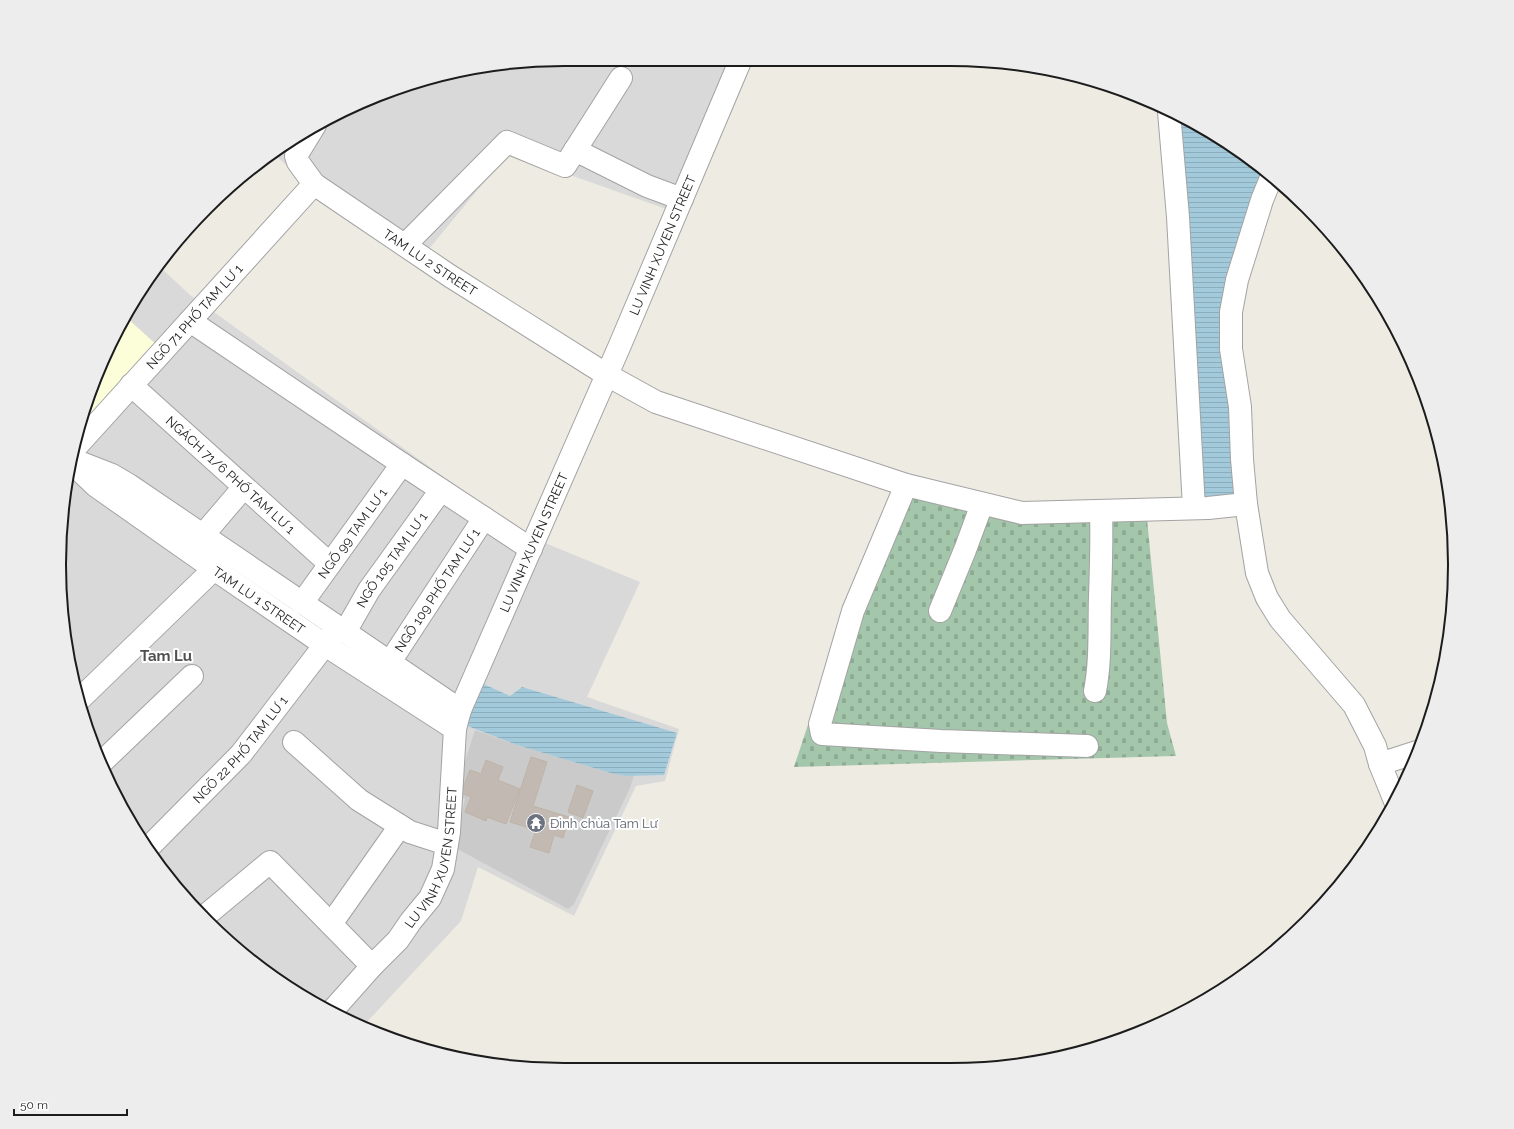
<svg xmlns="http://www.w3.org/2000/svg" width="1514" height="1129" font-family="Raleway,sans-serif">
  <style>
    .residential { fill: #dad9d9 }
    .education { fill: #fcfeda }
    .religious { fill: #cacaca }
    .cemetery { fill: url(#cemetery-stones) }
    .water { fill: url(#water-rules) }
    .building { fill: #c2bab2; stroke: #bfb2a5 }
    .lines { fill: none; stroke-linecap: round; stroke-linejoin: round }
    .minor-casing { stroke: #a3a3a3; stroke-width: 24 }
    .minor { stroke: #fff; stroke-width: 22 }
    .labels { text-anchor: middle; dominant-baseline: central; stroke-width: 4; stroke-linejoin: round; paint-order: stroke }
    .street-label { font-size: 13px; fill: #1c1c1c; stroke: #fff }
    .worship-label { font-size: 13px; fill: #5b616d; stroke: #fff; text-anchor: start }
    .quarter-label { font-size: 15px; font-weight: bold; fill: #4f4f4f; stroke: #fff }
    .rim { fill: none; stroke: #1c1c1c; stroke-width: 2 }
  </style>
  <defs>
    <pattern id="cemetery-stones" width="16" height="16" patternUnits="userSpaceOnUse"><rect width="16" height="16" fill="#a4c6ab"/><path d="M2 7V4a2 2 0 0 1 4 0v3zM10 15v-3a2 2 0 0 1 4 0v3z" fill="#8daa93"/></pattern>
    <pattern id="water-rules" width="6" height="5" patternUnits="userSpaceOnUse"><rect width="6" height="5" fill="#a3cadb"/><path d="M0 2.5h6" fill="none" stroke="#8cadbb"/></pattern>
  </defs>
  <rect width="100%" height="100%" fill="#eeebe2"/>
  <path class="residential" d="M565,59H732L669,210L508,153L419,261L299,177L274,154L312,127L433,76Z
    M160,267L190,295L523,534L640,582L587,697L679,729L665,781L636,786L574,916L478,867L461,921L365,1024L312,1002L231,945L163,872L127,817L86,727L60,598L69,466L111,341Z"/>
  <path class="education" d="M127,318L159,347L77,442L111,341Z"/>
  <path class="religious" d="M475,730L517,745L614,774L627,776L634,775L630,788L574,904L568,909L454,847L465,799L455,793Z"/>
  <path class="cemetery" d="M894,489L1147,519L1167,723L1176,756L794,767L843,619Z"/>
  <path class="water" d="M1176,115L1231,144L1266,174L1244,229L1224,290L1220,311L1221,330L1233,409L1234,493L1231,496L1205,501Z
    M479,682L510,696L522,687L677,733L664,775L627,776L614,774L517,745L457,722Z"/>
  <path class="building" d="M531,757L547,762L533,806L569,817L563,838L554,835L549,853L530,847L536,830L510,822Z
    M486,760L503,767L498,780L520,789L506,824L487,817L486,821L465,812L471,797L461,793L470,770L481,774Z
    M577,785L593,791L583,818L568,812Z"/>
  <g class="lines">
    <g class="minor-casing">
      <g id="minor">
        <path d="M1169,112L1178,217L1194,508"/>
        <path id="s1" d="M315,125L296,156L298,162L314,184L450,276L607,375L656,402L906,485L1022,513L1208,508L1246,504"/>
        <path d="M575,150L647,186L682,199"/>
        <path d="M1271,178L1262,200L1237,280L1231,312V349L1240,407L1242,459L1246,504L1257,573L1267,598L1280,619L1354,705L1375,746L1380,764L1395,801"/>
        <path d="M405,245L507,142L565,166L621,78"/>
        <path d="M190,321L402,464L531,549"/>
        <path id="s2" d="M131,385L330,564"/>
        <path id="s3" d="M74,449L314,184"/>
        <path id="s4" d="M70,461L96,486L214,569L325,645L455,729"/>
        <path d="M76,461L112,475L129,485L460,710"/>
        <path d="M906,485L853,611L820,724L822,734L941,741L1087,746"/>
        <path d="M203,535L244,487"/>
        <path id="s5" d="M302,603L402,464"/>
        <path d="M940,611L965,550L982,504"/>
        <path id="s6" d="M345,632L369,590L441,490"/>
        <path id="s7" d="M390,662L484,518"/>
        <path d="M1095,691C1101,660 1099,629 1100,597C1101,568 1102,540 1101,511"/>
        <path d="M80,699L214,569L222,557"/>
        <path d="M294,742L359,800L410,832L447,844"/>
        <path d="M102,762L192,676"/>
        <path d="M1380,764L1417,752"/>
        <path id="s8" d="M148,848L241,754L334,633"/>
        <path d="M205,916L270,862L372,966"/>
        <path d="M331,924L400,826"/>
        <path id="s9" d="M332,1011L372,966L398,940L411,921L430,898L443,869L449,832L455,729L460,710L620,345L741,59"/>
      </g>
    </g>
    <use href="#minor" class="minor"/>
  </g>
  <defs>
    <g id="temple-disc" transform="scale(1)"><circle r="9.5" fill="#6b7280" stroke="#fff"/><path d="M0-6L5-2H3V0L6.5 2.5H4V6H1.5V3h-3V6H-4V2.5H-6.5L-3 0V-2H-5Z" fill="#fff"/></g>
  </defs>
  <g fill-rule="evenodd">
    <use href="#temple-disc" x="536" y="823"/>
  </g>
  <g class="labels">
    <g class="street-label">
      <text stroke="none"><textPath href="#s9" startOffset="849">LU VINH XUYEN STREET</textPath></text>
      <text stroke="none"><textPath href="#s1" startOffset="210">TAM LU 2 STREET</textPath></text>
      <text stroke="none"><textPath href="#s3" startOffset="179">NGÕ 71 PHỐ TAM LƯ 1</textPath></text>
      <text stroke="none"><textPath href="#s2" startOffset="134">NGÁCH 71/6 PHỐ TAM LƯ 1</textPath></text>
      <text stroke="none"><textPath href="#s5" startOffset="86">NGÕ 99 TAM LƯ 1</textPath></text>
      <text stroke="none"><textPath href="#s9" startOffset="525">LU VINH XUYEN STREET</textPath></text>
      <text stroke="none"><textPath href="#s6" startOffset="86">NGÕ 105 TAM LƯ 1</textPath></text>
      <text stroke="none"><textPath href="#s7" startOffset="86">NGÕ 109 PHỐ TAM LƯ 1</textPath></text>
      <text stroke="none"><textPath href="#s4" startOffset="235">TAM LU 1 STREET</textPath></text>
      <text stroke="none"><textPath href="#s8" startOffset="135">NGÕ 22 PHỐ TAM LƯ 1</textPath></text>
      <text stroke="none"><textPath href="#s9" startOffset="189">LU VINH XUYEN STREET</textPath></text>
    </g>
    <g class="worship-label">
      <text x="550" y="823">Đình chùa Tam Lư</text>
    </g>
    <g class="quarter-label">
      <text x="166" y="656">Tam Lu</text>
    </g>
  </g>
  <path d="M0 0H1514V1129H0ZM564 66H950A498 498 0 0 1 1448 564V565A498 498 0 0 1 950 1063H564A498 498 0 0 1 66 565V564A498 498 0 0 1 564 66Z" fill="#ededed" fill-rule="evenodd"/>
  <path class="rim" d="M564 66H950A498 498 0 0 1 1448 564V565A498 498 0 0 1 950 1063H564A498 498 0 0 1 66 565V564A498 498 0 0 1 564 66Z"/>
  <path d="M14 1109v6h113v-6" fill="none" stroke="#1c1c1c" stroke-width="2"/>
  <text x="20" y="1109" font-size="12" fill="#1c1c1c" stroke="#ffffff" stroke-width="3" paint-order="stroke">50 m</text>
</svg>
